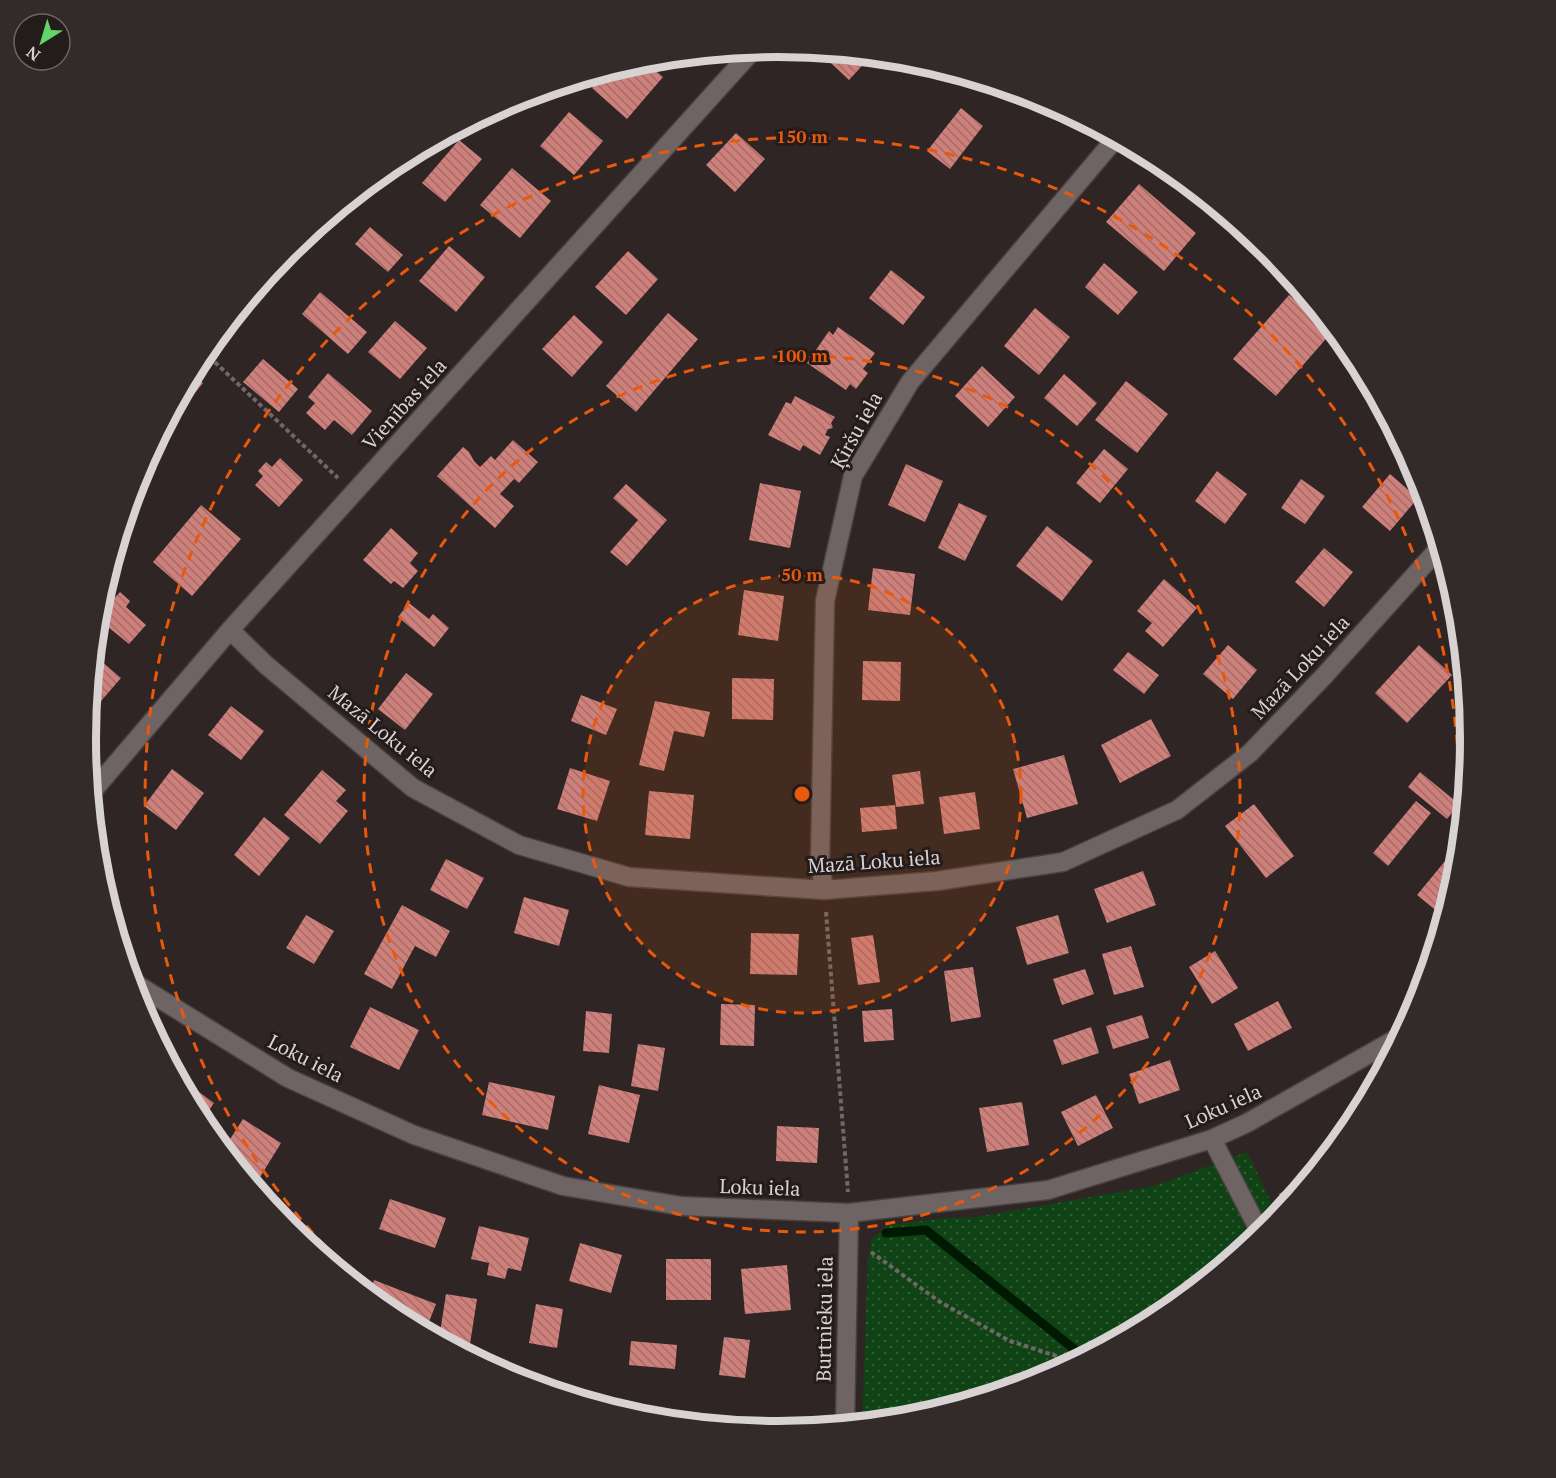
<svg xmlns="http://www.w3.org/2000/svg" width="1556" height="1478" font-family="'PT Serif',serif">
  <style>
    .green { fill: url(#green-dots) }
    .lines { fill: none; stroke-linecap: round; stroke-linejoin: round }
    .stream { stroke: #001902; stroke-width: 9 }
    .building { fill: url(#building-back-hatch) }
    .minor-casing { stroke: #484141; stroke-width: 21 }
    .tertiary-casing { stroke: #484141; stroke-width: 21 }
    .path { stroke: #706868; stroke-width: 4; stroke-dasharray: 4.5 3; stroke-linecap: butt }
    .minor { stroke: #6e6463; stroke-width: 18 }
    .tertiary { stroke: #6e6463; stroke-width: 18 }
    .ring { fill: none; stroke: #e8590c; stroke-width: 3; stroke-dasharray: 10 8 }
    .labels { text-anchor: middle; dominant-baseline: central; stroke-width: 6; stroke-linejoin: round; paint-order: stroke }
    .street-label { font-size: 20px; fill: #d8d2d2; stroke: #241c1b }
    .rim { fill: none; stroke: #d8d2d2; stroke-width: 8 }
    .centre { fill: #e8590c; stroke: #241c1b; stroke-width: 3 }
    .ring-label { font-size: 18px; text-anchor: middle; font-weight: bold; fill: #e8590c; stroke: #241c1b; stroke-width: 6; stroke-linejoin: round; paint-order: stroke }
  </style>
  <defs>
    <pattern id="green-dots" width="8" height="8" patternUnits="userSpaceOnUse" patternTransform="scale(1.5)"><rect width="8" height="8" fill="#0f4214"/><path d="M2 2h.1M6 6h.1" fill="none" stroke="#315c35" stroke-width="1.8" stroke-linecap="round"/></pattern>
    <pattern id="building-back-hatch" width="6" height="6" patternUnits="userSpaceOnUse" patternTransform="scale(1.5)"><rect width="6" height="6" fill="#ce807b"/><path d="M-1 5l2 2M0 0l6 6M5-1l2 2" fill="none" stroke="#a46c69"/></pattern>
  </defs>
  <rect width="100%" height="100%" fill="#2e2524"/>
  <path class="green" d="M1247,1152L1278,1216L1267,1229L1162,1315L1043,1379L913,1418L862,1423L868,1257L872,1239L888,1225L945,1218L976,1217L1154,1186Z"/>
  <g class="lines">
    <path class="stream" d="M886,1233L926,1230L1084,1357"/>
  </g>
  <path class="building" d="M817,50L871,56L849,80Z
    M643,60L663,77L627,119L592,88L606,71Z
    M961,108L983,126L950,169L927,151Z
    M569,112L603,141L574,175L540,146Z
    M736,133L765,159L735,192L706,165Z
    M459,140L482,159L445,202L422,183Z
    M512,168L551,201L520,238L480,205Z
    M1139,184L1196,233L1164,271L1106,222Z
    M370,227L403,255L388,272L355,244Z
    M449,246L485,277L456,312L419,281Z
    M628,251L658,279L626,315L595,287Z
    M1104,263L1138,292L1118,315L1085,287Z
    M891,270L925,297L903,325L869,298Z
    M320,292L367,332L348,354L302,314Z
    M1289,295L1332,332L1276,396L1233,359Z
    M1035,308L1070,337L1039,375L1004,346Z
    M668,313L698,339L636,412L606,386Z
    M574,315L603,342L572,377L542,349Z
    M395,321L427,348L400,379L368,352Z
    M838,327L875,353L863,369L868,373L856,389L850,384L846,390L807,363L829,331L833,335Z
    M263,359L298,389L279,412L243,382Z
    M982,366L1015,397L988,427L955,396Z
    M328,373L372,411L352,435L334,420L325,430L306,413L315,403L308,397Z
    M192,374L203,383L187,403L179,397Z
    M1064,374L1097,403L1077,426L1044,398Z
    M1126,381L1168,414L1137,453L1095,420Z
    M795,396L835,417L831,423L833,428L828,429L825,435L830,437L820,455L803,445L800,451L768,435L786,402L791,404Z
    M513,440L538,462L519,483L514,479L500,494L514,506L495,528L437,476L463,447L469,452L474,461L480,467L491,456L495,460Z
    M1104,449L1128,469L1100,503L1076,483Z
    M280,458L303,480L279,507L255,485L263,476L258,471L266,462L272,467Z
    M906,464L943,481L925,522L888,505Z
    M1217,471L1247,494L1225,524L1195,501Z
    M1390,474L1418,498L1390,531L1362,507Z
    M1301,479L1325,496L1305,524L1281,508Z
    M760,483L801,491L790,548L749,540Z
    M626,484L667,520L627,566L610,552L638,520L613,498Z
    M959,503L987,516L965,561L938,548Z
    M201,505L241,539L192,596L153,562Z
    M1047,526L1093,561L1062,601L1016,566Z
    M391,528L418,553L410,563L418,571L403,588L394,581L391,584L363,560Z
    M1324,548L1353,572L1324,607L1295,582Z
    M873,568L915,574L910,615L868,610Z
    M1164,579L1197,608L1163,647L1145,631L1152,623L1137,611Z
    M744,590L784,596L778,641L738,635Z
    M120,592L130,601L126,607L146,625L129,644L97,618Z
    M409,603L429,619L433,614L449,628L434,647L398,617Z
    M1228,645L1257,670L1233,699L1203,674Z
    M1419,645L1452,675L1407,723L1375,693Z
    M1128,652L1159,675L1144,694L1113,670Z
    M94,655L121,678L95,708L89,703Z
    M863,661L901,662L900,701L862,700Z
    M406,673L433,694L405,730L378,709Z
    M732,678L774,679L773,720L732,719Z
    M581,695L617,709L606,735L571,721Z
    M655,701L710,712L704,737L674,731L664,771L639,765Z
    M231,706L264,731L241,760L208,735Z
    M1151,719L1171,756L1120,783L1101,745Z
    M1064,755L1078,804L1027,818L1013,769Z
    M570,768L610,781L597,821L557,809Z
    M172,769L204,793L176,830L144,806Z
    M322,770L346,790L336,801L348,811L320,844L284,815Z
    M920,771L924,804L896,807L892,775Z
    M1420,772L1459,804L1447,819L1408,787Z
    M649,791L694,795L690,839L645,835Z
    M975,792L980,829L944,834L939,797Z
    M1416,801L1431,813L1388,866L1373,853Z
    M1254,804L1294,856L1266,878L1225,826Z
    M895,805L897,829L862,832L860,808Z
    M264,817L290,838L259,876L234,855Z
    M1450,855L1458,862L1457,874L1444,917L1417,895Z
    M446,859L484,878L467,909L430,890Z
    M1143,871L1156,905L1107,923L1094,889Z
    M524,897L569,910L559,946L514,933Z
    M402,905L450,931L436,957L415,946L392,989L364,974Z
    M306,915L334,931L314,964L286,948Z
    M1058,915L1069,953L1027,965L1016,927Z
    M751,933L799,934L797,975L750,974Z
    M873,935L880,982L858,985L851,938Z
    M1131,946L1144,987L1114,995L1102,954Z
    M1215,951L1238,988L1212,1004L1189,967Z
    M973,967L981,1017L951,1022L944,971Z
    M1085,969L1094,994L1062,1005L1053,979Z
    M1278,1001L1292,1028L1248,1051L1234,1024Z
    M721,1004L755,1005L754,1046L720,1045Z
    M370,1007L419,1030L399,1070L350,1047Z
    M892,1009L894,1040L864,1042L862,1011Z
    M586,1011L612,1014L609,1053L583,1051Z
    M1142,1015L1149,1038L1113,1049L1106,1026Z
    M1091,1027L1099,1053L1062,1065L1053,1040Z
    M638,1044L665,1048L658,1091L631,1086Z
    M1170,1060L1180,1090L1139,1104L1129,1074Z
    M177,1076L214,1103L201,1122Z
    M489,1082L555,1096L548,1130L482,1115Z
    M599,1085L640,1095L629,1143L588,1134Z
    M1096,1095L1113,1128L1078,1146L1061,1112Z
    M1022,1102L1029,1145L987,1152L979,1108Z
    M243,1119L281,1143L257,1182L242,1172L223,1150Z
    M777,1126L819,1128L817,1163L776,1161Z
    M1311,1176L1286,1207L1279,1194Z
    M390,1199L446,1218L435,1248L379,1229Z
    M479,1226L529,1238L521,1271L508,1268L505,1279L487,1275L489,1263L471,1259Z
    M580,1243L622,1255L611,1293L569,1281Z
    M666,1259H711V1300H666Z
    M787,1265L791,1310L745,1314L741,1269Z
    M374,1280L436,1304L425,1332L393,1315L369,1295Z
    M446,1294L477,1299L470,1344L439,1339Z
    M536,1304L563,1309L557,1348L529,1343Z
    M724,1337L750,1340L745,1378L719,1375Z
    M631,1341L677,1345L675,1369L629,1365Z"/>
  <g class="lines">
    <g class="minor-casing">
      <path id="minor" d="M230,630L266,665L413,788L519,845L629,877L824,890L937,881L1063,862L1177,810L1250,753L1325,675L1440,547
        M91,793L230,630L754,49
        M824,890L820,862L825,601L853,476L910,382L1116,138
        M1212,1139L1261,1234
        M849,1213L1048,1190L1212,1139L1247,1123L1401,1036"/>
    </g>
    <g class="tertiary-casing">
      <path id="tertiary" d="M131,981L288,1078L414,1135L563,1186L681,1206L849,1213L845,1425"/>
    </g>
    <path class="path" d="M204,352L338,478
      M826,912L848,1192
      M871,1252L940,1302L1010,1341L1075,1362"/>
    <use href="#minor" class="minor"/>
    <use href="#tertiary" class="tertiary"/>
  </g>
  <circle cx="802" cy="794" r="219" fill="#e8590c" fill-opacity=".12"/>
  <g class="ring">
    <circle cx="802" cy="794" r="219"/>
    <circle cx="802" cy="794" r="438"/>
    <path d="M420 1329A657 657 0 1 1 1452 891"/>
  </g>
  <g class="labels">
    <g class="street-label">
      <text transform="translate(404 404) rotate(-48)">Vienības iela</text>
      <text transform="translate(856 430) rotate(-61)">Ķiršu iela</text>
      <text transform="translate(1300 667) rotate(-47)">Mazā Loku iela</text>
      <text transform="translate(383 731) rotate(39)">Mazā Loku iela</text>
      <text transform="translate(874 861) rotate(-4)">Mazā Loku iela</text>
      <text transform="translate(306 1058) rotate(27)">Loku iela</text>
      <text transform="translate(1223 1106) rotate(-24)">Loku iela</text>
      <text transform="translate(760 1187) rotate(2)">Loku iela</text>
      <text transform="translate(824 1319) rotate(-89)">Burtnieku iela</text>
    </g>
  </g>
  <path d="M0 0H1556V1478H0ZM96 739a682 682 0 1 1 1364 0a682 682 0 1 1-1364 0Z" fill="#322b2a" fill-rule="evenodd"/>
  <path class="rim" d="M96 739a682 682 0 1 1 1364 0a682 682 0 1 1-1364 0Z"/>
  <circle cx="802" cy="794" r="9" class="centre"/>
  <g class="ring-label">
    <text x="802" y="143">150 m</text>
    <text x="802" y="362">100 m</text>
    <text x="802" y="581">50 m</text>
  </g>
  <g transform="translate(42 42) rotate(217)"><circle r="28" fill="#241c1b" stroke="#6c6564" stroke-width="1.5"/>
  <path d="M0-4.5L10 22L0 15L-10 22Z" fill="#62d469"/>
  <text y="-9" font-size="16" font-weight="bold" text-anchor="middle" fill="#d8d2d2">N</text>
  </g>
</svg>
